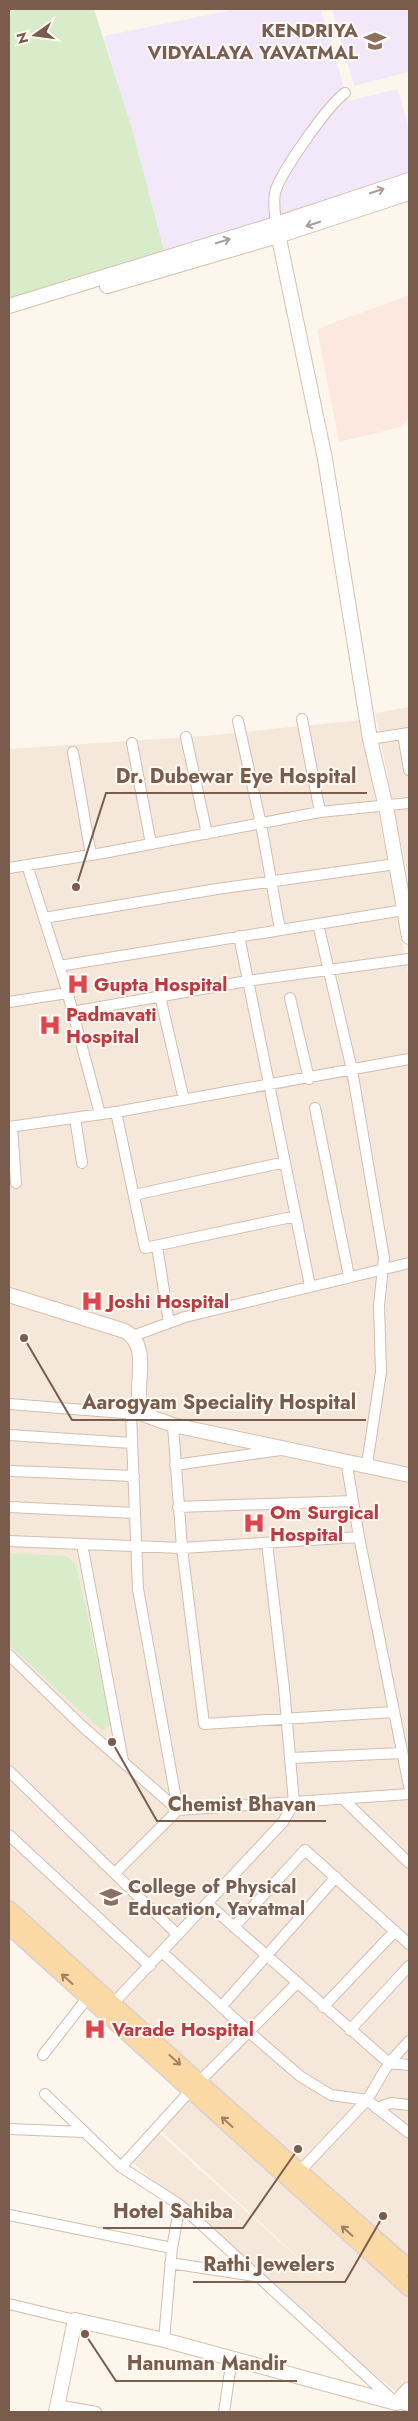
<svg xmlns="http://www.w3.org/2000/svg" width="418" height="2421" font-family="Jost,sans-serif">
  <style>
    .residential { fill: #f5e8da }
    .commercial { fill: #fde8e0 }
    .education { fill: #f3e8fa }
    .green { fill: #d8ecc9 }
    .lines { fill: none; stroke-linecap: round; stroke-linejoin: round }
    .street-casing { stroke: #d1beb0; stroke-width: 12 }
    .secondary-casing { stroke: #d6c0b0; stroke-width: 16 }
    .primary-casing { stroke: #dad1cd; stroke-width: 18 }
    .street { stroke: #fff; stroke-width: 10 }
    .secondary { stroke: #fff; stroke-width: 14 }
    .primary { stroke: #fbd9a5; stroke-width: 15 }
    .oneway { stroke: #af9d94 }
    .oneway2 { stroke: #a18267 }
    .labels { text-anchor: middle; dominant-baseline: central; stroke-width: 4; stroke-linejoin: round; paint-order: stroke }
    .education-label { font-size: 19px; font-weight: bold; fill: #785e54; stroke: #fffaf3; text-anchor: end }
    .health-label { font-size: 19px; font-weight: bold; fill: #be3a42; stroke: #fffaf3; text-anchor: start }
    .leader { fill: none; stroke: #7a5c4d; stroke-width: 2 }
    .callout-dot { fill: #7a5c4d; stroke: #fffaf3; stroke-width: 2 }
    .callout-label { font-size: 20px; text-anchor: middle; font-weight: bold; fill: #7a5c4d; stroke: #fffaf3; stroke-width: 4; stroke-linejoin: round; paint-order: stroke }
  </style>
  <rect width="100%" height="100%" fill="#fdf6ec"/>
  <path class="residential" d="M409,707V884L375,713Z
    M361,720L409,977V2259L9,1902V749L203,736Z
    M190,2093L409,2293V2384L399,2394L364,2366L132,2162L157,2131L329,2286L157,2127Z"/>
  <path class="commercial" d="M409,295V417L401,427L339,442L317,329Z"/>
  <path class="education" d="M237,9H321L348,101L398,89L409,130V172L165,254L104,36Z
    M332,9H409V72L354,86Z"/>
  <path class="green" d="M9,9H94L131,126L165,254L9,302Z
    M9,1553L67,1556L76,1565L111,1724L102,1731L9,1645Z"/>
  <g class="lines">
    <g class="street-casing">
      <path id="street" d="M276,224C275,214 273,203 275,193C279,174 329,104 345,93
        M302,719L320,812
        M238,721L261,824L280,930
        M403,734L409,770
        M186,737L207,834
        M370,739L409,733
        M132,743L151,844
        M73,752L91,855
        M27,865L66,987L100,1114
        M9,868L103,853L320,812L409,803
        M44,918L217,889L396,864
        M318,924L352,1070L384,1258L379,1305L381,1372L367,1464
        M239,936L310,1286
        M59,966L404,910
        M160,996L184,1100
        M290,998L309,1079
        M9,1002L67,993
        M72,1012L247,981L409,959
        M315,1108L349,1276
        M116,1112L145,1248L296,1216
        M75,1118L82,1163
        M9,1127L116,1112L409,1059
        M12,1127L16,1183
        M134,1195L285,1162
        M157,1246L169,1323
        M133,1336L185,1317L409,1263
        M9,1404L137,1414
        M173,1425L182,1548L204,1724L394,1712
        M9,1435L132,1443
        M346,1460L359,1537L409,1786
        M175,1465L281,1450
        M12,1471L134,1476
        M9,1507L135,1513
        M178,1507L353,1501
        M9,1541L82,1544
        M9,1655L82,1726L178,1810L409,1794
        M291,1758L402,1753
        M123,1761L82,1544L182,1548L359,1537
        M9,1771L178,1935
        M343,1799L409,1863
        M9,1835L150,1966
        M115,1873L178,1810L138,1589L131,1414
        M207,1903L389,2063L409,2065
        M234,1927L305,1850L409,1944
        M162,1952L249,2032L300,2076L331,2095L367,2100L409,2133
        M110,2007L283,1822L294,1803L284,1688L267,1543
        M221,2007L336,1877
        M323,2007L395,1931
        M350,2030L409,1966
        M43,2055L88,1997
        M45,2094L121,2167L180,2205L396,2403L409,2406
        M376,2108L391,2103L409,2105
        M9,2129L83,2132
        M121,2167L191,2090L297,1983
        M300,2171L367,2100L389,2063L409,2041
        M9,2215L172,2248
        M170,2263L255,2276
        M9,2304L75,2320
        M164,2340L172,2248L180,2205
        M57,2405L96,2412
        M224,2412L232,2358"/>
    </g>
    <g class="secondary-casing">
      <path id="secondary" d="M276,224L325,459L370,739L387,812L409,937
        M107,286L278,236L409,193
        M9,306L276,224L409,180
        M9,1295L125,1331C148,1344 138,1375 139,1396C140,1403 143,1409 145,1415L173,1425L409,1475
        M56,2412L75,2320L164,2340L396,2403L409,2389"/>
    </g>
    <g class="primary-casing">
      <path id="primary" d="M9,1909L199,2082L409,2268
        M9,1926L409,2288"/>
    </g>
    <use href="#street" class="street"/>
    <use href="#secondary" class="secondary"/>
    <use href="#primary" class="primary"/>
  </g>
  <defs><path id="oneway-shaft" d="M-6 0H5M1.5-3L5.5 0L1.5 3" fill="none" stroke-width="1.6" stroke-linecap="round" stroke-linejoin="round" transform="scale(1.25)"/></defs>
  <g class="oneway">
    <use href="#oneway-shaft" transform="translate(377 191) rotate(-18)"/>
    <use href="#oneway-shaft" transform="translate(313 224) rotate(162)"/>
    <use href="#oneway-shaft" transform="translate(223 241) rotate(-17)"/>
  </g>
  <g class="oneway2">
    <use href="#oneway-shaft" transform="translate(67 1979) rotate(-138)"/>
    <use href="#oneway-shaft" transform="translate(175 2060) rotate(42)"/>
    <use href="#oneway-shaft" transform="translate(227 2122) rotate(-138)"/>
    <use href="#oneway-shaft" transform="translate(347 2231) rotate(-138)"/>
  </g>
  <defs>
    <g id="school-bare" transform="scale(1.725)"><path d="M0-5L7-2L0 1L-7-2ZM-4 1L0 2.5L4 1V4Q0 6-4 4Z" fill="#8d6e63" stroke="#fffaf3" stroke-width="2.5" paint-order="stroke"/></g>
    <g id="hospital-bare" transform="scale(1.725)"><path d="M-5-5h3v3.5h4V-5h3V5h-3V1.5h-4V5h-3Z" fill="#e0444e" stroke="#fffaf3" stroke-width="2.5" paint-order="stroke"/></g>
  </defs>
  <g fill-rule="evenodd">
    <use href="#school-bare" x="375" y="41"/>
    <use href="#hospital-bare" x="78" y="984"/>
    <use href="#hospital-bare" x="50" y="1025"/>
    <use href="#hospital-bare" x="92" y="1301"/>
    <use href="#hospital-bare" x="254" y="1523"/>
    <use href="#school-bare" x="111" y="1897"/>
    <use href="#hospital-bare" x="95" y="2029"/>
  </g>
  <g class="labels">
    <g class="education-label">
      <text x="358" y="30">KENDRIYA<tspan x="358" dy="22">VIDYALAYA YAVATMAL</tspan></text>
      <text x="128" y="1886" text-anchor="start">College of Physical<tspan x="128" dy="22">Education, Yavatmal</tspan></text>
    </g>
    <g class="health-label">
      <text x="94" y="984">Gupta Hospital</text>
      <text x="66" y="1014">Padmavati<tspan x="66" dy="22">Hospital</tspan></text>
      <text x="108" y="1301">Joshi Hospital</text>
      <text x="270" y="1512">Om Surgical<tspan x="270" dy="22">Hospital</tspan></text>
      <text x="112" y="2029">Varade Hospital</text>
    </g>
  </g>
  <path class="leader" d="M76 887L106 793H367M24 1338L72 1420H366M112 1742L157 1821H326M298 2149L243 2228H103M383 2216L345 2282H193M85 2334L116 2381H297"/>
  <g class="callout-dot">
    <circle cx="76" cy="887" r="5"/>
    <circle cx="24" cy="1338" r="5"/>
    <circle cx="112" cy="1742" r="5"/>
    <circle cx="298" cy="2149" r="5"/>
    <circle cx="383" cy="2216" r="5"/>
    <circle cx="85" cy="2334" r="5"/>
  </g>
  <g class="callout-label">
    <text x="236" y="783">Dr. Dubewar Eye Hospital</text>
    <text x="219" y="1409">Aarogyam Speciality Hospital</text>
    <text x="242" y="1811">Chemist Bhavan</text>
    <text x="173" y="2218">Hotel Sahiba</text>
    <text x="269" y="2271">Rathi Jewelers</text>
    <text x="207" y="2370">Hanuman Mandir</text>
  </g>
  <rect width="418" height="2421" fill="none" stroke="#7a5c4d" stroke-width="20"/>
  <g transform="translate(35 35) rotate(256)" stroke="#fffaf3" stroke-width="4" paint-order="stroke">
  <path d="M0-4L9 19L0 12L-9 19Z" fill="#7a5c4d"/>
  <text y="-8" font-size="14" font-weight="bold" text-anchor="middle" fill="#7a5c4d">N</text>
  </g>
</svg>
